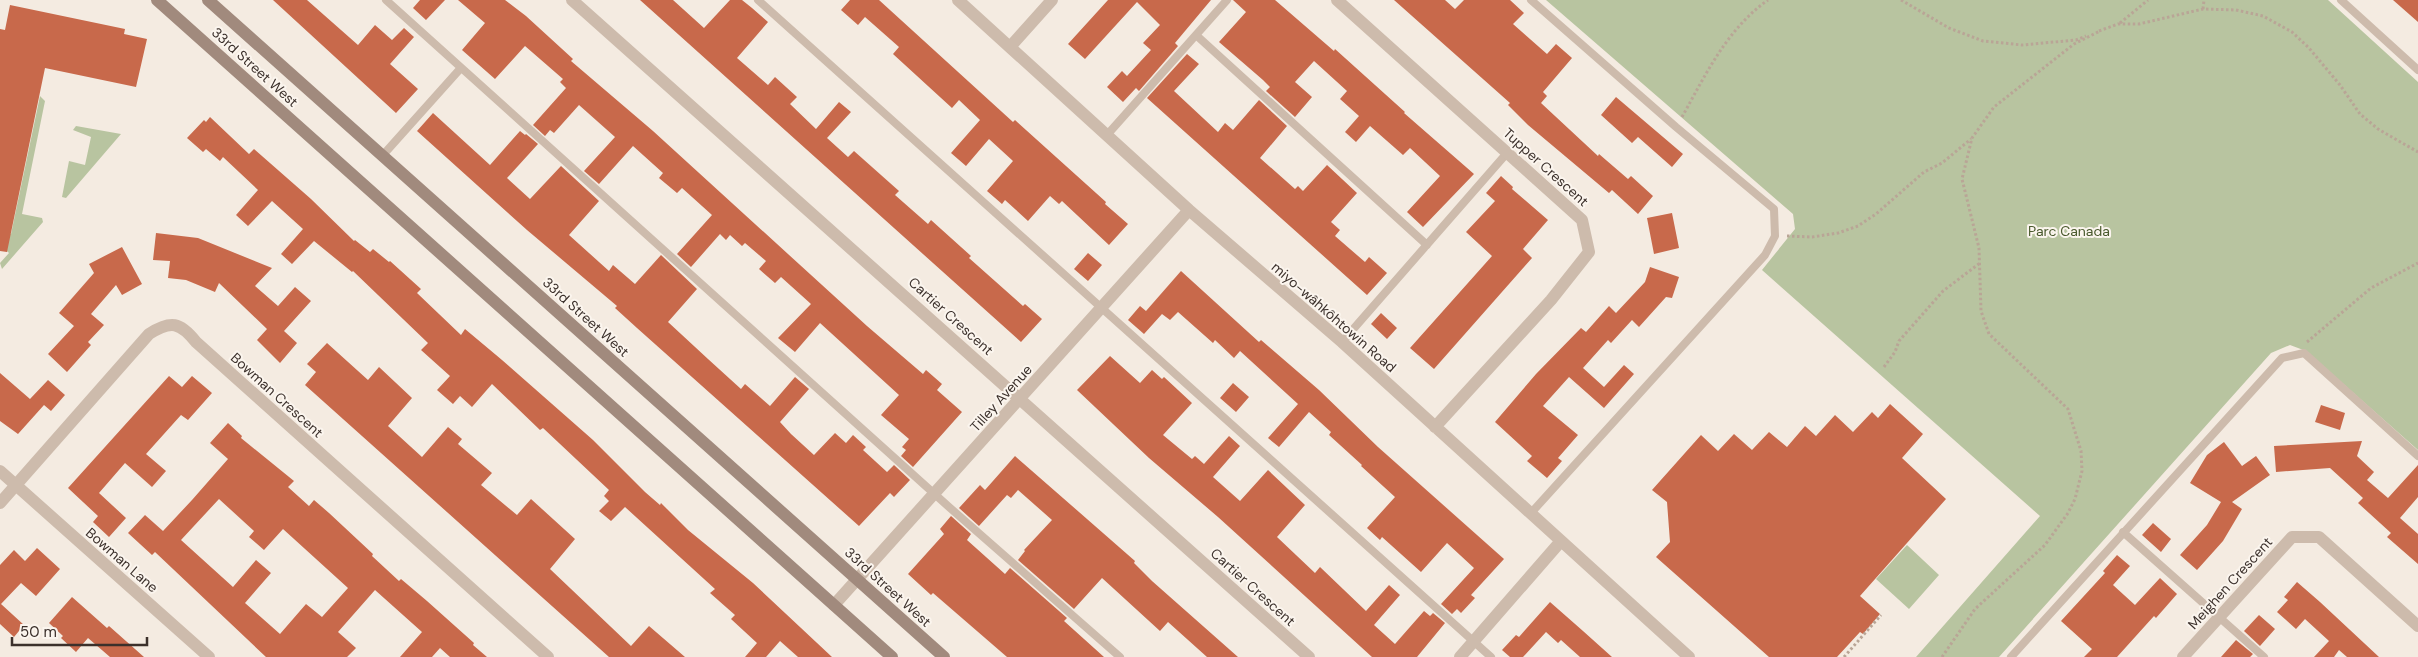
<svg xmlns="http://www.w3.org/2000/svg" width="2418" height="657" font-family="'DM Sans',sans-serif">
  <style>
    .green { fill: #b8c4a0 }
    .building { fill: #c8694b; fill-rule: evenodd }
    .lines { fill: none; stroke-linecap: round; stroke-linejoin: round }
    .path { stroke: #b9a596; stroke-width: 3; stroke-dasharray: 2.5 2.5; stroke-linecap: butt }
    .service { stroke: #cdbbac; stroke-width: 8 }
    .minor { stroke: #cdbbac; stroke-width: 12 }
    .secondary { stroke: #a18a7d; stroke-width: 12 }
    .labels { text-anchor: middle; dominant-baseline: central; stroke-width: 4; stroke-linejoin: round; paint-order: stroke }
    .street-label { font-size: 14px; fill: #3b302b; stroke: #fbf5ee }
    .park-label { font-size: 14px; fill: #4a5a2e; stroke: #fbf5ee }
  </style>
  <rect width="100%" height="100%" fill="#f4ebe1"/>
  <path class="green" d="M1546,0H2328L2418,82V450L2306,351L2290,345L2271,353L1999,657H1916L2040,516L1762,270L1795,229L1793,214Z
    M40,96L45,101L22,214L42,218L43,222L2,269L0,263L9,253L0,245V232L11,234Z
    M76,126L121,134L66,198L62,197L69,161L85,165L91,137L73,130Z
    M1907,545L1939,575L1909,609L1876,579Z"/>
  <path class="building" d="M273,0H307L358,45L375,25L392,40L404,28L414,37L390,64L418,89L396,113Z
    M420,0H445L426,20L413,8Z
    M458,0H505L526,16L573,59L571,61L653,131L867,326L923,374L926,370L942,384L937,390L962,412L913,467L901,456L906,450L902,447L909,439L881,415L899,395L820,323L795,352L778,338L811,304L781,277L775,283L759,269L766,261L745,243L742,246L730,235L726,240L720,234L691,267L677,254L712,215L682,188L677,193L659,178L663,173L633,146L599,184L584,171L615,137L579,105L554,133L550,130L545,136L533,125L566,88L560,82L563,79L525,46L495,79L462,50L485,23Z
    M640,0H673L704,28L730,0H742L752,8L768,22L737,58L768,85L775,77L797,97L790,104L816,129L839,102L851,112L827,138L848,157L854,151L899,191L895,195L928,224L931,220L971,256L969,258L1023,306L1025,304L1042,319L1021,342Z
    M850,0H879L1013,122L1015,120L1106,202L1105,204L1128,224L1109,245L1062,201L1059,204L1050,196L1028,221L1005,200L1002,204L987,191L1013,161L989,139L966,166L951,153L980,120L959,100L952,108L893,54L899,47L865,17L858,25L841,10Z
    M1108,0H1211L1175,43L1178,46L1139,91L1136,88L1123,102L1107,87L1122,71L1127,76L1151,50L1143,43L1160,25L1137,2L1085,59L1068,44Z
    M1233,0H1275L1334,51L1335,49L1405,112L1404,113L1474,174L1423,227L1407,212L1440,176L1410,148L1403,155L1370,126L1356,142L1345,132L1359,116L1340,99L1347,91L1314,61L1295,82L1312,97L1295,117L1266,91L1270,87L1263,80L1219,42L1246,12Z
    M1394,0H1445L1455,9L1464,0H1510L1524,13L1513,24L1547,54L1556,44L1572,58L1543,92L1547,96L1541,103L1598,156L1599,154L1628,179L1631,176L1653,196L1638,214L1612,190L1609,193L1528,125L1508,105L1510,103Z
    M2393,0H2418V22Z
    M10,5L125,29L124,34L147,39L136,87L45,68L7,252L0,251V29L5,30Z
    M1187,54L1199,64L1174,91L1218,132L1225,123L1233,130L1259,100L1287,126L1260,158L1295,189L1298,186L1303,191L1327,165L1357,193L1331,222L1340,230L1335,236L1365,262L1369,257L1387,273L1367,295L1147,98Z
    M1616,97L1683,154L1672,167L1638,137L1632,143L1601,115Z
    M433,113L490,165L520,131L525,135L526,134L538,144L507,178L530,199L561,166L599,201L569,235L609,271L613,265L635,284L661,255L697,289L668,322L708,359L741,389L745,384L770,406L795,377L809,389L780,422L791,434L814,455L835,433L846,443L853,435L866,447L863,450L887,472L894,465L910,480L894,497L890,493L859,526L637,328L615,308L617,306L527,230L417,131Z
    M210,117L249,154L254,149L311,199L354,241L355,240L370,252L373,249L389,262L390,261L421,289L417,293L461,335L465,329L502,360L593,440L645,492L660,505L661,503L688,530L753,583L832,657H798L780,641L766,657H745L757,643L731,619L735,615L710,593L715,589L625,507L611,521L599,511L609,501L604,496L609,490L543,428L540,430L492,384L472,407L460,396L453,404L437,390L450,376L421,350L428,343L353,271L352,272L314,241L292,264L281,254L303,229L272,201L248,226L236,215L258,190L223,157L220,161L206,149L203,152L187,138L204,120L206,122Z
    M1501,176L1513,187L1512,189L1548,220L1523,249L1532,258L1434,369L1410,348L1492,256L1466,232L1495,201L1486,193Z
    M1672,213L1679,248L1654,254L1647,218Z
    M156,233L198,238L272,268L255,286L278,306L295,287L311,301L284,331L297,343L280,363L257,340L267,329L219,283L215,292L186,280L168,278L170,261L153,260Z
    M122,247L142,284L122,295L116,285L91,314L104,325L88,342L91,345L67,372L48,354L74,326L59,313L94,273L89,264Z
    M1088,253L1102,265L1088,281L1074,269Z
    M1650,267L1679,277L1672,298L1666,297L1639,327L1632,320L1611,343L1608,340L1583,368L1604,387L1624,365L1634,374L1604,408L1569,377L1543,406L1578,435L1558,458L1562,461L1547,478L1527,461L1532,456L1495,422L1536,374L1581,328L1586,332L1609,306L1616,313L1645,282Z
    M1181,271L1259,342L1261,340L1319,390L1378,447L1504,559L1471,595L1475,598L1461,613L1457,609L1452,614L1441,604L1474,568L1447,543L1421,572L1382,537L1380,540L1367,528L1395,497L1361,466L1362,465L1329,435L1331,432L1309,412L1279,447L1268,438L1298,404L1240,351L1234,358L1215,340L1213,343L1178,312L1170,320L1162,314L1144,334L1128,320L1140,306L1146,311Z
    M1381,313L1397,328L1387,339L1371,324Z
    M327,343L368,380L379,367L412,398L388,426L422,457L448,427L462,439L458,444L492,473L481,485L517,515L531,499L575,539L550,569L631,646L649,626L685,657H609L305,385L316,372L307,364Z
    M1110,356L1140,383L1152,370L1162,379L1164,377L1192,403L1163,435L1192,459L1195,456L1204,464L1229,436L1240,446L1213,477L1240,501L1268,470L1305,505L1277,537L1315,573L1320,567L1366,611L1389,585L1400,595L1374,625L1395,644L1424,611L1430,616L1433,613L1445,623L1417,657H1372L1218,517L1149,458L1077,390Z
    M0,373L30,399L48,380L65,395L51,411L44,405L18,434L0,421Z
    M169,376L182,387L192,376L212,393L188,420L181,415L146,454L166,471L152,487L125,463L99,493L126,518L109,537L93,522L98,516L68,488Z
    M1233,383L1249,397L1236,412L1220,398Z
    M1890,404L1923,434L1902,458L1946,499L1860,596L1880,614L1863,634L1860,632L1837,657H1769L1656,557L1670,542L1667,502L1652,490L1701,435L1718,451L1734,434L1752,450L1769,432L1787,447L1805,426L1816,436L1835,415L1853,432L1872,412L1878,418Z
    M2321,405L2345,413L2340,430L2315,422Z
    M228,423L242,436L241,438L294,481L288,487L309,506L314,500L329,513L373,554L372,556L399,581L401,579L427,601L474,643L473,645L487,657H450L440,648L432,657H400L422,632L375,590L338,632L356,648L347,657H266L155,552L152,555L128,533L145,515L163,531L192,500L228,459L210,443ZM219,499L254,531L249,537L264,550L283,529L348,588L322,617L306,604L280,634L245,603L271,573L256,560L233,587L181,540Z
    M2362,441L2357,456L2374,472L2367,480L2388,498L2418,465V497L2400,518L2418,534V564L2387,537L2391,533L2358,503L2363,498L2330,468L2276,472L2274,446Z
    M2224,442L2242,466L2256,456L2270,475L2232,502L2242,509L2223,541L2197,570L2180,555L2207,525L2221,502L2190,483L2207,455Z
    M1015,456L1135,561L1134,563L1152,581L1238,657H1207L1168,622L1160,631L1102,578L1074,609L1018,560L1025,551L1024,550L1052,520L1018,490L1011,498L1007,495L979,526L959,508L980,485L985,490Z
    M951,516L971,534L967,540L1005,574L1010,568L1067,618L1064,621L1104,657H1007L933,593L931,595L908,574L944,534L940,529Z
    M2153,523L2171,539L2161,552L2142,535Z
    M37,548L60,569L36,596L21,583L1,604L24,625L14,637L0,624V565L14,550L25,561Z
    M2117,555L2130,566L2113,585L2135,605L2160,578L2177,594L2156,618L2154,616L2117,657H2084L2092,649L2061,621L2105,573L2103,571Z
    M2297,582L2320,602L2379,657H2347L2339,650L2334,657H2314L2329,641L2305,619L2296,629L2277,612L2288,600L2284,597Z
    M72,597L107,628L109,626L144,657H110L88,638L76,652L61,638L63,636L49,623Z
    M1550,602L1583,631L1612,657H1580L1561,640L1558,643L1546,632L1523,657H1510L1502,650L1516,635L1519,637Z
    M2259,615L2275,629L2260,646L2244,631Z
    M2236,640L2253,654L2250,657H2221Z"/>
  <g class="lines">
    <path class="path" d="M1901,0L1949,28L1983,41L2022,45L2076,40L2086,36
      M2203,9L2204,0
      M2120,23L2148,0
      M2099,31L2118,24H2139L2203,9L2236,10L2263,16L2292,32L2309,48L2340,85L2360,114L2378,129L2418,152
      M1682,117C1706,74 1727,29 1768,0
      M1787,236L1812,237L1838,233L1858,226L1876,214L1924,172L1942,163L1971,139
      M2307,342L2371,288L2418,263
      M1884,367L1895,352L1899,341L1943,291L1980,263
      M1844,657L1881,615
      M1942,657L1975,609L2045,545L2068,513L2075,499L2082,471L2081,451L2068,409L1989,334L1981,311L1979,248L1962,179L1972,138L1994,107L2074,44L2100,31"/>
    <path class="service" d="M386,0L949,507L1120,657
      M758,0L1491,657
      M2341,0L2418,70
      M1196,35L1427,245
      M1107,135L1227,0
      M383,155L460,69
      M1342,342L1507,153
      M1531,513L1765,255L1775,236L1774,209L1676,127L1531,0
      M2123,532L2264,657
      M2011,657L2282,358L2304,353L2418,456"/>
    <path class="minor" d="M572,0L1309,657
      M958,0L1189,210L1342,342L1689,657
      M1337,0L1582,220L1589,252L1551,300L1435,427
      M1010,47L1052,0
      M0,471L209,657
      M0,503L149,334C171,320 180,322 196,342L548,657
      M834,605L1189,210
      M1460,657L1561,541
      M2183,657L2292,537H2319L2418,626"/>
    <path class="secondary" d="M157,0L892,657
      M208,0L944,657"/>
  </g>
  <g class="labels">
    <g class="street-label">
      <text transform="translate(255 67) rotate(42)">33rd Street West</text>
      <text transform="translate(1546 167) rotate(42)">Tupper Crescent</text>
      <text transform="translate(951 316) rotate(42)">Cartier Crescent</text>
      <text transform="translate(586 317) rotate(42)">33rd Street West</text>
      <text transform="translate(1334 317) rotate(41)">miyo-wâhkôhtowin Road</text>
      <text transform="translate(277 395) rotate(42)">Bowman Crescent</text>
      <text transform="translate(1001 398) rotate(-48)">Tilley Avenue</text>
      <text transform="translate(122 560) rotate(41)">Bowman Lane</text>
      <text transform="translate(2230 583) rotate(-48)">Meighen Crescent</text>
      <text transform="translate(888 587) rotate(42)">33rd Street West</text>
      <text transform="translate(1253 587) rotate(42)">Cartier Crescent</text>
    </g>
    <g class="park-label">
      <text x="2069" y="231">Parc Canada</text>
    </g>
  </g>
  <path d="M12 637v8h135v-8" fill="none" stroke="#3b302b" stroke-width="2.5"/>
  <text x="20" y="637" font-size="15" fill="#3b302b" stroke="#fbf5ee" stroke-width="4" paint-order="stroke">50 m</text>
</svg>
